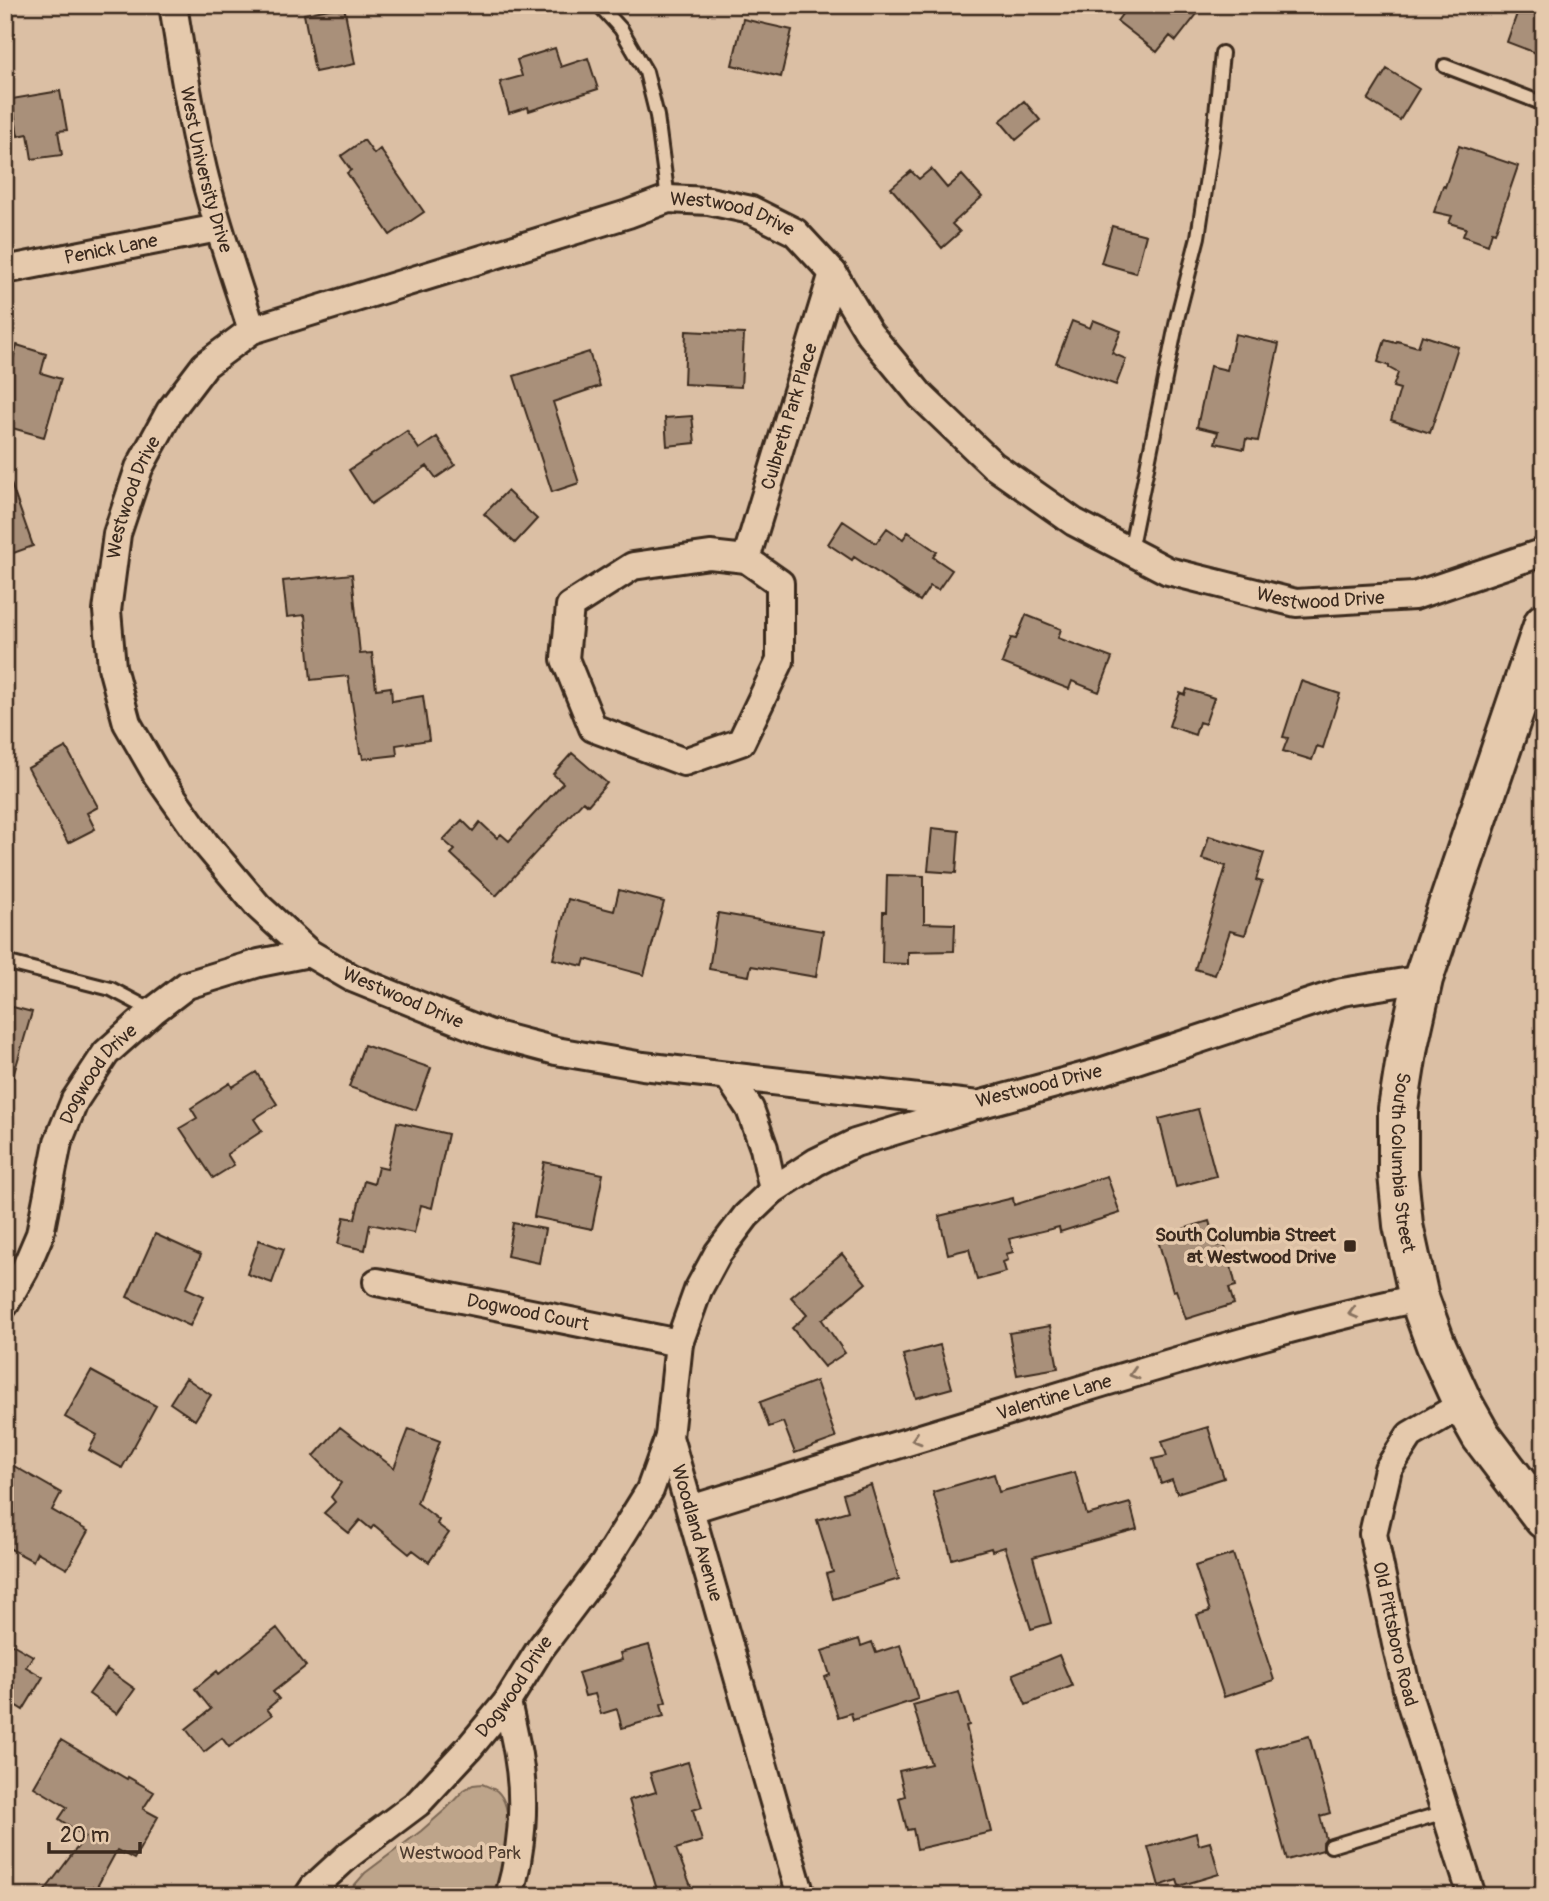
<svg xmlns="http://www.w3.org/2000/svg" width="1549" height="1901" font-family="Pangolin,sans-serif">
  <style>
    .green { fill: #bda48a; stroke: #7c6754; stroke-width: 2 }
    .building { fill: #a9907a; stroke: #3b2a1e; stroke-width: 2 }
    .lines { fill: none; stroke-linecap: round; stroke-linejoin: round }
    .lane-casing { stroke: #3b2a1e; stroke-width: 18 }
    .street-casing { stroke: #3b2a1e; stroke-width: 32 }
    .primary-casing { stroke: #3b2a1e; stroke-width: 44 }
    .lane { stroke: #e5c9ac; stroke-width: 12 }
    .street { stroke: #e5c9ac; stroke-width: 26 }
    .primary { stroke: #e5c9ac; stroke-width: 38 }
    .oneway { stroke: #88725e }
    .poi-dot { fill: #3b2a1e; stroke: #e5c9ac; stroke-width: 2.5 }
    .labels { text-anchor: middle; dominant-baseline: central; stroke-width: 7; stroke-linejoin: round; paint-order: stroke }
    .street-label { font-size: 19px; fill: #3b2a1e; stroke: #e5c9ac }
    .poi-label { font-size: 19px; font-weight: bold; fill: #3b2a1e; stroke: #e5c9ac; text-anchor: end }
    .park-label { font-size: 19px; fill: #4e3c2e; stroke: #e5c9ac }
  </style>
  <rect width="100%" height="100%" fill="#dbbfa4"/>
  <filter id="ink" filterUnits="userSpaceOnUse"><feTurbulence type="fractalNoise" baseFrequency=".0143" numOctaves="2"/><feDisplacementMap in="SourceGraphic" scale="14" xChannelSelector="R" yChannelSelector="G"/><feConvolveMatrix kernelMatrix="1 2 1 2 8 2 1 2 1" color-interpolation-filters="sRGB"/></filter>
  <g filter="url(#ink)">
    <path class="green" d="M482,1784C487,1786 493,1788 497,1791C520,1812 500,1870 495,1896H345L365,1873L421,1831L446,1809L464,1790L473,1785Z"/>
    <path class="building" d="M1129,5H1204L1176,41L1170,36L1157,52L1117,21Z
      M1520,5H1544V56L1507,42Z
      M344,6L355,64L315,72L304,14Z
      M743,19L792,30L781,77L732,65Z
      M555,48L561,67L588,58L598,89L529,111L528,107L509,113L500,82L522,76L517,60Z
      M1387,69L1419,89L1400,120L1368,100Z
      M60,91L67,130L58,131L62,155L32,159L28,134L18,136L12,99Z
      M1024,101L1040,120L1016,140L1000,121Z
      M364,140L374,154L380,149L424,212L390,235L347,173L351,170L341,156Z
      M1459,146L1518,166L1495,233L1492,232L1488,245L1463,236L1466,228L1449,223L1452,216L1434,212L1443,186L1445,187Z
      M931,169L947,188L962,175L982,197L952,224L960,232L942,248L891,188L911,171L919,179Z
      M1112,226L1146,235L1136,273L1101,263Z
      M1093,320L1121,331L1112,353L1126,359L1116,385L1056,363L1072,321L1090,328Z
      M686,331L744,334L741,387L684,384Z
      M1235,334L1279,344L1258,441L1246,439L1244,449L1215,443L1218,432L1197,427L1210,366L1227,370Z
      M1422,335L1458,347L1430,433L1391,420L1400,389L1393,387L1398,373L1389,368V366L1378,362L1385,340L1396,343L1397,341L1418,347Z
      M17,345L46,354L41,373L61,379L44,437L5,426V360L12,362Z
      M589,352L600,386L553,402L579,483L552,492L514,376Z
      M692,416L695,443L667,446L665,418Z
      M407,431L419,449L437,437L455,465L436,478L427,466L371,504L349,470Z
      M9,478L33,546L5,556V479Z
      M507,491L537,519L515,543L484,514Z
      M843,521L876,543L887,528L903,539L908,532L937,552L933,557L952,570L938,590L930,586L920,601L854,557L852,560L828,544Z
      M352,574L360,654L372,653L376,689L391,687L392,701L423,696L429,740L396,745L397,755L363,759L362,753H360L348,676L311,680L305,615L287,617L283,581Z
      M1026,615L1061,629L1058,638L1112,658L1099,692L1072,681L1069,689L1002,663L1011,638L1016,639Z
      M1301,681L1340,694L1323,748L1317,746L1312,760L1283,751L1288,738L1283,737Z
      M1187,689L1214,698L1205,724L1199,722L1195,735L1169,726L1180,693L1185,695Z
      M66,747L98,807L87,813L95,829L68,843L28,768Z
      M572,753L607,783L588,805L583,801L496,896L451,854L455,850L443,840L462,820L473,831L480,822L497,838L501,834L509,841L563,783L553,774Z
      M932,828L959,831L956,873L928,871Z
      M1209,836L1264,853L1256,880L1262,882L1245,935L1230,931L1215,975L1195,969L1226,866L1202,859Z
      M887,875L924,876V923L955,924L954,951L908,952V964L882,963L883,912H886Z
      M619,890L664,902L644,975L585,959L583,966L553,959L568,899L614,911Z
      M718,913L823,931L816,977L751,966L749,976L709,969Z
      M5,1005L32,1012L12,1080L5,1079Z
      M364,1045L431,1068L416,1110L349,1087Z
      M256,1072L277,1104L254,1119L262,1131L227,1154L234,1165L213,1178L180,1128L197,1118L191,1108L230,1083L232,1087Z
      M1198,1109L1216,1176L1176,1187L1159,1119Z
      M397,1122L448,1134L432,1208L421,1205L414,1233L370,1224L365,1250L338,1244L344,1217L355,1219L364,1181L374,1184L378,1167L387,1169Z
      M544,1162L603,1174L592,1229L534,1217Z
      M1107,1176L1120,1213L1060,1232L1059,1227L1009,1239L1013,1252L1006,1254L1008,1260L1003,1262L1006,1272L977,1280L969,1249L948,1254L939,1216L1013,1198L1014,1205Z
      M1209,1221L1217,1246L1224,1244L1229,1258L1236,1286L1229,1288L1234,1304L1186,1319L1176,1290L1173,1291L1157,1237Z
      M513,1223L545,1229L539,1263L507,1256Z
      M155,1234L201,1255L186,1288L204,1296L190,1326L127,1297Z
      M259,1240L284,1249L272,1283L247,1274Z
      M842,1254L866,1283L822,1320L845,1353L824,1367L792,1328L807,1315L791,1297Z
      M1050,1326L1058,1368L1017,1375L1009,1333Z
      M940,1345L952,1388L916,1398L903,1355Z
      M91,1371L156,1406L122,1468L89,1450L97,1435L65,1417Z
      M186,1378L211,1395L195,1420L170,1403Z
      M816,1381L836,1438L795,1453L783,1422L769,1427L760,1402Z
      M340,1427L394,1468L409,1429L440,1441L417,1503L439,1520L437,1524L449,1533L429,1562L413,1550L409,1554L374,1525L371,1529L360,1520L349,1533L324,1513L335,1502L331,1497L341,1483L314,1456Z
      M1208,1427L1224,1478L1177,1493L1172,1480L1161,1484L1153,1459L1167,1456L1162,1441Z
      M14,1466L61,1493L52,1510L88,1531L67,1569L37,1552L33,1561L5,1546V1482Z
      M1075,1472L1087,1515L1130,1503L1137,1529L1033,1557L1051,1623L1031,1629L1005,1547L992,1551L991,1548L952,1559L933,1492L994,1474L999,1492Z
      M871,1485L899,1579L833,1599L826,1574L833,1572L817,1520L848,1511L843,1494Z
      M1233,1554L1274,1680L1224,1697L1197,1615L1210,1611L1195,1566Z
      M277,1628L306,1666L273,1692L279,1699L267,1709L272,1715L229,1747L222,1738L204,1752L186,1729L211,1709L195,1689L217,1671L219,1674Z
      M859,1639L861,1646L872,1642L876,1653L900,1645L918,1699L853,1720L851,1713L838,1717L825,1677L830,1675L822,1651Z
      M5,1640L33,1656L26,1667L43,1677L23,1710L7,1700L5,1703Z
      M649,1645L666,1702L661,1704L664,1716L622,1728L617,1709L601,1714L595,1694L585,1696L578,1673L622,1660L620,1653Z
      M1059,1655L1072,1686L1026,1705L1013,1674Z
      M107,1669L135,1689L117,1714L89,1694Z
      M959,1692L969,1725L966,1726L991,1832L917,1849L913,1829L907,1830L899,1798L905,1796L899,1771L931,1764L913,1705Z
      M1309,1736L1330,1813L1320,1816L1326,1839L1323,1843V1850L1287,1860L1257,1750Z
      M61,1740L127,1779L128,1777L154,1792L143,1809L158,1817L134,1859L117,1850L92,1896H41L85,1837L59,1819L67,1807L34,1787Z
      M688,1762L702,1807L693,1810L702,1841L676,1849L695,1896H659L629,1800L656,1792L650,1773Z
      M1196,1833L1199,1845L1210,1842L1219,1874L1179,1886L1177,1880L1159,1886L1148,1847Z"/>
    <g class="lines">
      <g class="lane-casing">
        <path id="lane" d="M599,5L621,29L646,72L657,116L668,199
          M1445,66L1544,104
          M1130,551L1178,315L1198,237L1215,124L1222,53
          M5,962L111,989L153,1011
          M1331,1846L1445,1812"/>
      </g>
      <g class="street-casing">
        <g id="street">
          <path id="s1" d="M173,5C182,60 190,116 203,170C216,224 235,277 252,330"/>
          <path id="s2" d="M5,270L218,228"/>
          <path d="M710,555L746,559L780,583V661L741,742L684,762L593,728L565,659L570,606L633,566Z"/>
          <path id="s3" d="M746,559L833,273"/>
          <path id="s4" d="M1423,979L1342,992L1100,1072L978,1105L643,1066L556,1051L488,1033L352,978L309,953L258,906L205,843L157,775L127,723L112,667L107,611L117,534L139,468L170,411L205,365L252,330L628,214L668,199L709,201L751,210L795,232L833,273L869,333L921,396L993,465L1074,522L1168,571L1296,603L1414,596L1544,552"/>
          <path d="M728,1076L750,1109L764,1148L773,1190"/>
          <path id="s5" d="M377,1282L679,1343"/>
          <path id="s6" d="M5,1304L25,1269L40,1234L58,1142L75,1100L106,1053L153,1011L187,985L259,963L309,953"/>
          <path id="s7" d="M1463,1404L1410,1435L1388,1469L1373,1534L1396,1644L1410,1701L1472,1896"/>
          <path id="s8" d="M691,1509C828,1466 964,1424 1102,1383C1207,1352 1312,1320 1419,1298"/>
          <path d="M507,1702C511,1720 515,1737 518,1755C526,1801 522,1851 509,1896"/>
          <path id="s9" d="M308,1896L314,1887L350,1854L418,1803L469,1748L507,1702L540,1649L604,1564L650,1490L669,1437"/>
          <path d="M801,1896L669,1437L679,1343L698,1290L718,1253L746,1216L773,1190L816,1162L855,1143L969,1108"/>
        </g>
      </g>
      <g class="primary-casing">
        <g id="primary">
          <path id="s10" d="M1544,623L1423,979L1408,1046L1398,1109V1174L1403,1225L1419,1298L1436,1345L1463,1404L1481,1436L1544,1519"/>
        </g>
      </g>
      <use href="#lane" class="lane"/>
      <use href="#street" class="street"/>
      <use href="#primary" class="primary"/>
    </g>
    <defs><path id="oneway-chevron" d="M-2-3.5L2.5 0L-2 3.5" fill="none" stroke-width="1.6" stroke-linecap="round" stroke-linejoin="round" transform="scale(1.75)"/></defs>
    <g class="oneway">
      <use href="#oneway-chevron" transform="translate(1353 1313) rotate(165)"/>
      <use href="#oneway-chevron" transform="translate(1134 1374) rotate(163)"/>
      <use href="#oneway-chevron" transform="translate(916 1439) rotate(163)"/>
    </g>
  </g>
  <rect class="poi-dot" x="1343" y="1239" width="14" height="14" rx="3.5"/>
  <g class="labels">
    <g class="street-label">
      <text stroke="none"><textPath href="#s1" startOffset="168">West University Drive</textPath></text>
      <text stroke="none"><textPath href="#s4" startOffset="2396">Westwood Drive</textPath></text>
      <text stroke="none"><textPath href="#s2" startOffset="108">Penick Lane</textPath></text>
      <text stroke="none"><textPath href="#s3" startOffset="149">Culbreth Park Place</textPath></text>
      <text stroke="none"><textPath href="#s4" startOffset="1682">Westwood Drive</textPath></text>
      <text stroke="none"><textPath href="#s4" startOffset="3131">Westwood Drive</textPath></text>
      <text transform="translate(403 998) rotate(23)">Westwood Drive</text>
      <text stroke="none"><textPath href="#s6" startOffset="252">Dogwood Drive</textPath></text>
      <text transform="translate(1039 1086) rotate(-14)">Westwood Drive</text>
      <text stroke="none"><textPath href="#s10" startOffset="562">South Columbia Street</textPath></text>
      <text stroke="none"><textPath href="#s5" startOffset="154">Dogwood Court</textPath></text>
      <text stroke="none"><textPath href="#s8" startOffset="380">Valentine Lane</textPath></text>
      <text transform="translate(697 1533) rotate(74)">Woodland Avenue</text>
      <text stroke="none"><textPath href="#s7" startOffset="271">Old Pittsboro Road</textPath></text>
      <text stroke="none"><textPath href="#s9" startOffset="296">Dogwood Drive</textPath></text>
    </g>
    <g class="poi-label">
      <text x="1336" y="1235">South Columbia Street<tspan x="1336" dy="22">at Westwood Drive</tspan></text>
    </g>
    <g class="park-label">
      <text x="460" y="1853">Westwood Park</text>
    </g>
  </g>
  <rect width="1549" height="1901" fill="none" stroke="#e5c9ac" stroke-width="28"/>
  <rect x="14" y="14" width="1521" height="1873" fill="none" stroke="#3b2a1e" stroke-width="2.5" filter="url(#ink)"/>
  <path d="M49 1842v10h91v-10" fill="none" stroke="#3b2a1e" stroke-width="3.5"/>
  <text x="60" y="1842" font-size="21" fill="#3b2a1e" stroke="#e5c9ac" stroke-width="5" paint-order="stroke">20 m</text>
</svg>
